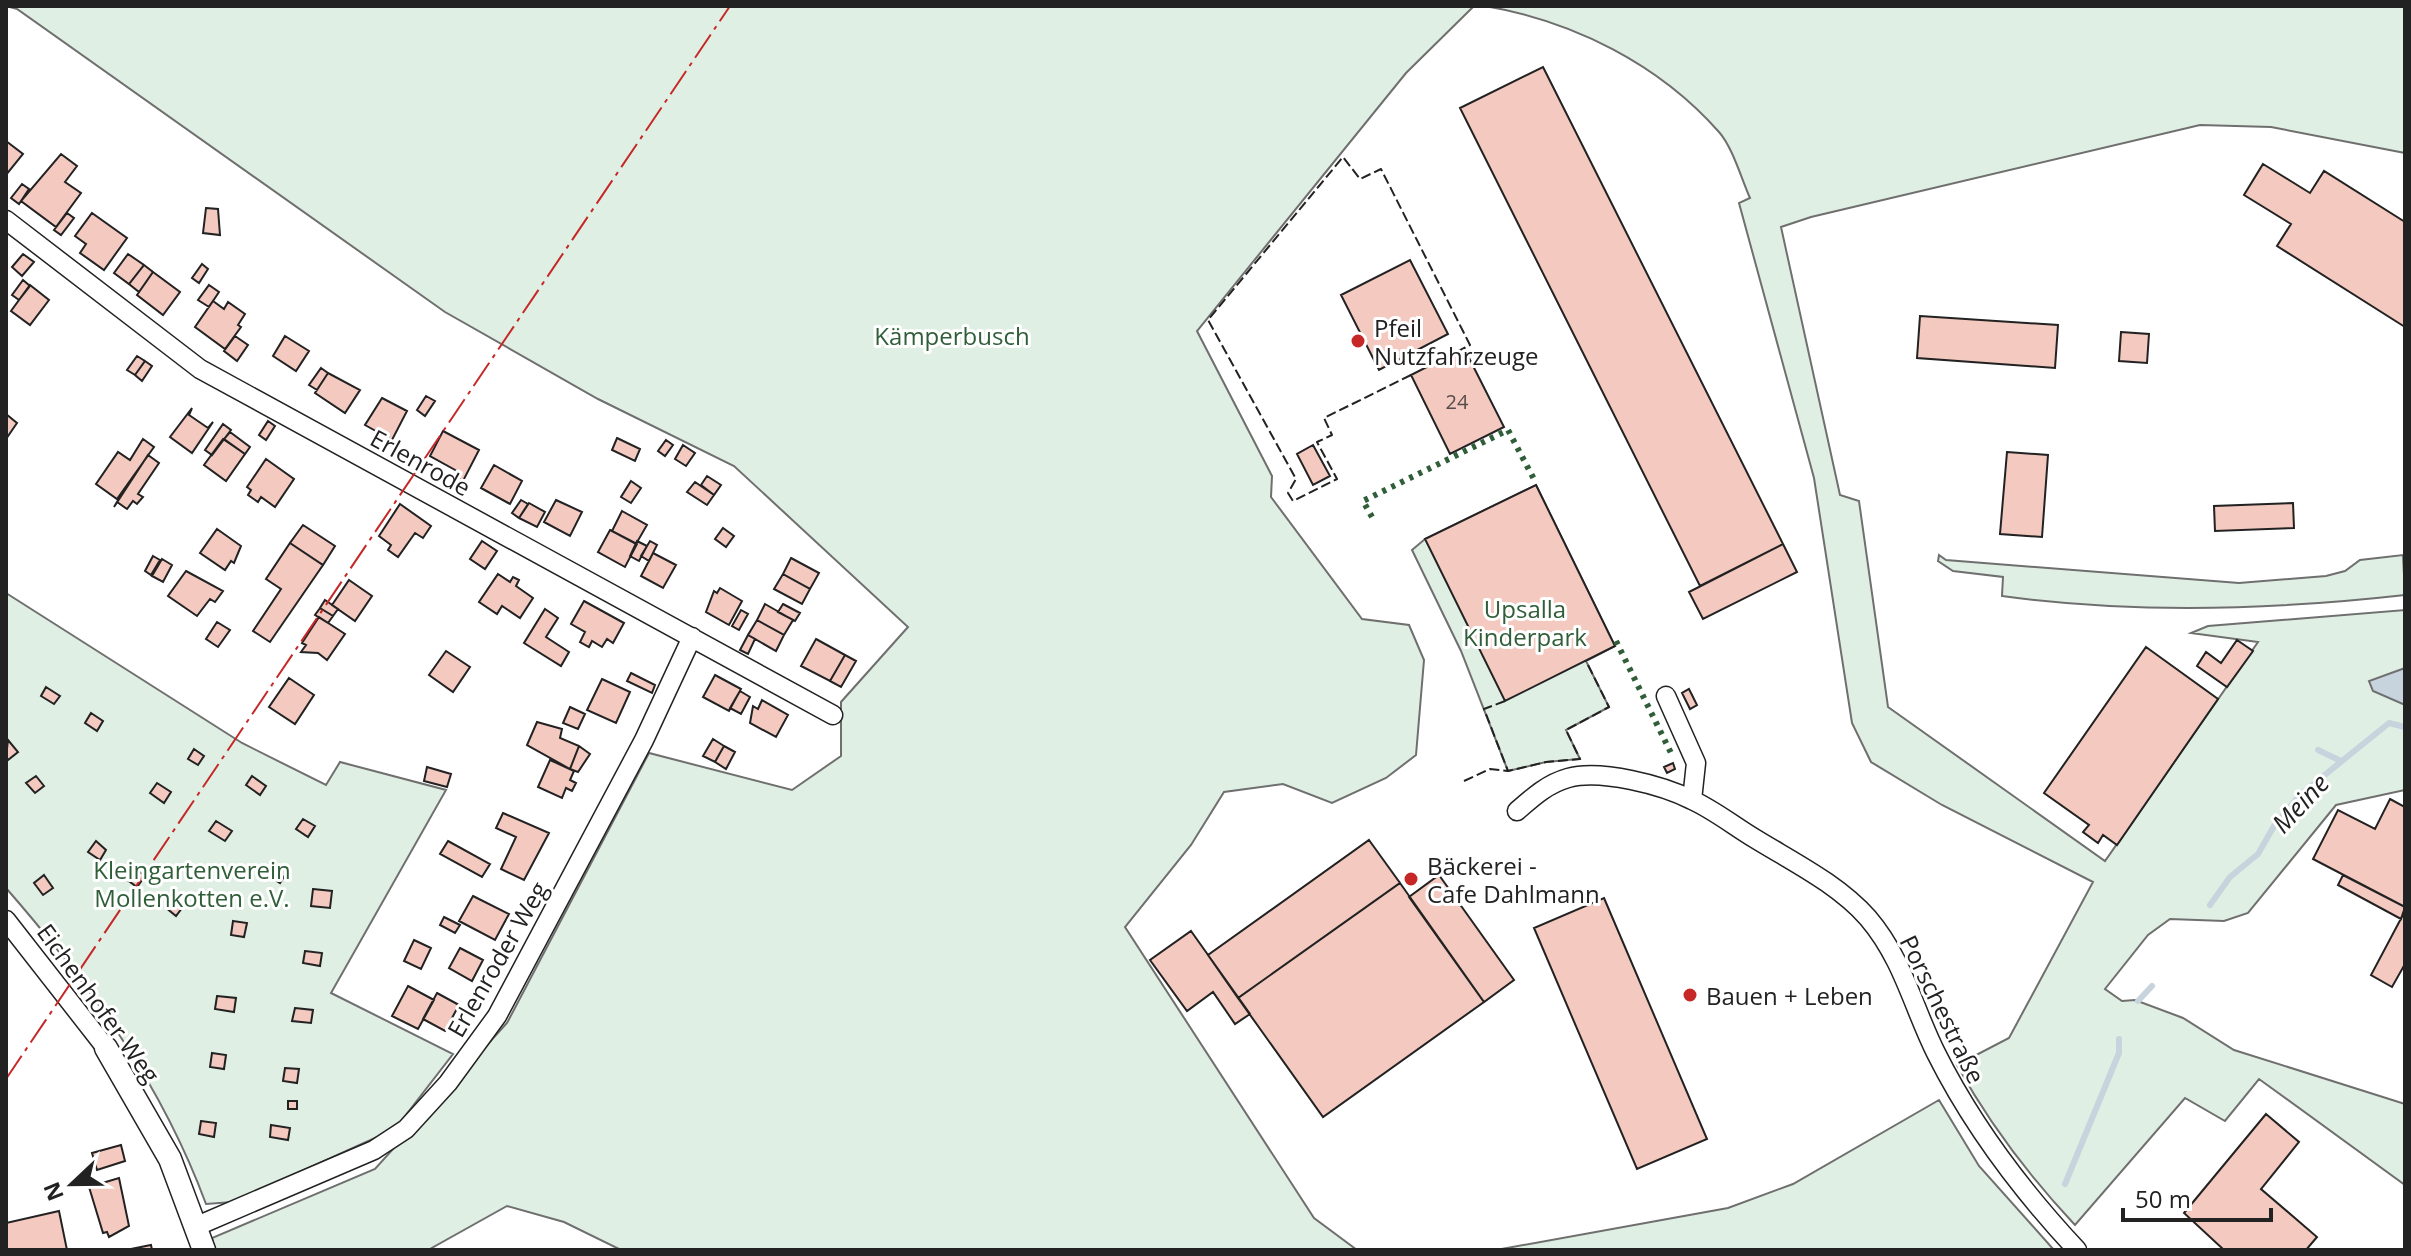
<svg xmlns="http://www.w3.org/2000/svg" width="2411" height="1256" font-family="'Open Sans',sans-serif">
  <style>
    .green { fill: #e0efe3; stroke: #6f6f6f; stroke-width: 2 }
    .water { fill: #c7d3dd; stroke: #6f6f6f; stroke-width: 2 }
    .lines { fill: none; stroke-linecap: round; stroke-linejoin: round }
    .stream { stroke: #c7d3dd; stroke-width: 6 }
    .building { fill: #f3c9c0; stroke: #222; stroke-width: 2 }
    .minor-casing { stroke: #222; stroke-width: 21 }
    .tertiary-casing { stroke: #222; stroke-width: 25 }
    .minor { stroke: #fff; stroke-width: 18 }
    .tertiary { stroke: #fff; stroke-width: 22 }
    .hedge { stroke: #2f5e38; stroke-width: 6; stroke-dasharray: 4 6; stroke-linecap: butt }
    .fence { stroke: #222; stroke-width: 2; stroke-dasharray: 10 4; stroke-linecap: butt }
    .power { stroke: #c62828; stroke-width: 2; stroke-dasharray: 28 6 4 6; stroke-linecap: butt }
    .poi-dot { fill: #c62828; stroke: #fff; stroke-width: 3 }
    .labels { text-anchor: middle; dominant-baseline: central; stroke-width: 6; stroke-linejoin: round; paint-order: stroke }
    .number-label { font-size: 20px; fill: #564c4a }
    .poi-label { font-size: 24px; fill: #222; stroke: #fff; text-anchor: start }
    .park-label { font-size: 24px; fill: #2f5e38; stroke: #fff }
    .street-label { font-size: 24px; fill: #222; stroke: #fff }
    .water-label { font-size: 26px; font-style: italic; fill: #222; stroke: #fff }
  </style>
  <rect width="100%" height="100%" fill="#fff"/>
  <path class="green" d="M1474,6L1406,73L1197,331L1272,476L1271,497L1362,619L1409,625L1424,660L1416,755L1386,778L1332,803L1283,784L1224,792L1191,845L1125,927L1314,1218L1357,1250H621L564,1222L507,1206L428,1250H215L212,1238L375,1169L507,1023L649,753L792,790L841,756V702L908,627L734,466L598,399L445,312L17,9L6,6Z
    M1485,6H2405V153L2271,127L2200,125L1811,217L1781,227L1840,495L1859,501L1888,707L2105,861L2258,642L2191,633L2208,626L2405,610V790L2336,805L2248,913L2224,921L2170,919L2148,935L2105,989L2122,1001L2135,1000L2183,1018L2234,1050L2405,1104V1185L2259,1079L2225,1121L2185,1098L2075,1225C2029,1176 1990,1125 1957,1065L2009,1038L2093,882L1942,805L1871,762L1852,723L1814,478L1739,203L1750,198C1741,178 1733,148 1719,132C1659,64 1573,21 1485,6Z
    M1536,485L1615,646L1586,661L1609,707L1566,730L1580,759L1546,762L1508,771L1461,651L1412,550L1425,539Z
    M1939,555L1946,560L2239,583L2326,576L2345,571L2360,560L2403,555L2405,595C2272,610 2134,614 2002,596L2003,577L1953,571L1938,561Z
    M6,593L242,743L326,785L340,762L446,790L331,993L453,1054L395,1129L233,1202L206,1204C162,1085 89,983 6,888Z
    M1939,1100L1979,1166L2054,1250H1496L1728,1208L1793,1184Z"/>
  <path class="water" d="M2405,668V705L2373,691L2369,681Z"/>
  <g class="lines">
    <path class="stream" d="M2318,750L2341,761
      M2210,905L2230,877L2258,854L2274,826L2300,795L2389,723L2405,727
      M2138,1001L2152,986
      M2065,1184L2119,1053V1039"/>
  </g>
  <path class="building" d="M1543,67L1783,544L1700,586L1460,108Z
    M6,141L23,154L6,175Z
    M61,154L77,166L65,182L81,193L56,227L21,201Z
    M2263,164L2310,193L2324,171L2405,222V327L2277,246L2291,224L2244,195Z
    M22,184L29,189L19,204L11,198Z
    M206,208L218,209L220,235L203,233Z
    M67,213L74,218L61,235L54,230Z
    M92,213L127,238L104,270L80,253L86,244L75,236Z
    M23,254L34,262L22,276L12,267Z
    M128,254L144,265L129,284L114,273Z
    M1410,260L1448,334L1379,370L1341,295Z
    M202,264L208,269L199,283L192,278Z
    M144,265L153,272L139,292L129,284Z
    M153,272L180,292L163,315L137,295Z
    M23,280L30,286L19,300L12,295Z
    M30,285L49,300L30,325L11,311Z
    M209,285L219,292L209,307L198,300Z
    M213,301L224,309L228,302L245,314L238,325L241,327L225,349L195,327Z
    M1920,316L2058,325L2055,368L1917,358Z
    M2121,332L2149,334L2147,363L2119,361Z
    M235,336L248,345L237,361L224,351Z
    M285,336L309,351L296,371L273,356Z
    M1464,348L1504,427L1450,454L1411,375Z
    M137,356L145,361L135,375L127,370Z
    M145,361L152,366L142,381L135,375Z
    M321,368L328,373L317,390L309,385Z
    M328,373L360,390L345,413L315,393Z
    M426,396L435,401L425,416L417,410Z
    M382,398L407,411L392,440L365,425Z
    M192,408L189,415L208,428L213,422L192,453L170,437Z
    M6,414L17,423L6,439Z
    M268,421L275,426L266,440L259,435Z
    M223,424L231,430L212,455L205,450Z
    M443,431L479,450L463,481L454,476L457,471L430,456Z
    M230,432L250,447L245,454L224,439Z
    M617,438L640,449L635,461L612,450Z
    M143,439L154,447L117,499L96,484L118,452L130,460Z
    M223,439L245,454L226,481L204,465Z
    M666,440L673,445L665,456L658,451Z
    M683,445L695,453L686,466L675,459Z
    M1313,445L1330,476L1313,485L1297,454Z
    M2007,452L2048,455L2042,537L2000,534Z
    M148,455L159,463L138,494L143,497L137,504L133,501L127,509L117,502L114,507Z
    M266,459L294,479L275,507L261,497L258,502L248,495L251,490L247,487Z
    M494,465L522,481L510,504L481,488Z
    M707,476L721,485L714,495L701,485Z
    M631,481L641,488L631,503L621,497Z
    M695,482L714,495L707,505L687,492Z
    M1536,485L1615,646L1505,701L1425,539Z
    M521,500L528,504L519,518L512,513Z
    M556,500L582,512L570,536L544,522Z
    M529,503L545,512L537,527L519,518Z
    M2293,503L2294,528L2215,531L2214,506Z
    M400,504L431,526L423,538L415,533L398,557L388,550L391,545L379,536Z
    M622,511L647,525L636,544L612,531Z
    M303,525L335,546L323,565L290,543Z
    M723,528L734,536L726,547L715,539Z
    M217,529L241,546L234,563L231,561L225,570L200,553Z
    M610,530L637,544L625,567L598,552Z
    M482,541L497,551L485,569L470,559Z
    M637,541L647,546L639,561L630,556Z
    M650,541L657,545L649,561L641,556Z
    M290,543L323,565L270,642L253,631L281,589L266,579Z
    M1783,544L1797,572L1703,619L1689,592Z
    M653,553L676,565L663,588L641,576Z
    M153,556L160,560L151,575L145,571Z
    M791,558L819,573L810,589L783,574Z
    M162,559L172,565L163,582L152,576Z
    M186,571L223,591L215,602L210,599L197,616L168,596Z
    M498,574L510,582L513,577L519,580L516,586L533,598L520,618L502,606L497,614L479,602Z
    M783,574L810,589L802,604L774,589Z
    M349,580L372,596L355,621L332,605Z
    M720,588L742,601L729,625L706,612L714,591L717,593Z
    M325,600L338,609L333,616L320,608Z
    M584,601L624,623L613,643L607,639L602,647L592,641L589,647L580,642L585,632L571,624Z
    M765,604L793,620L784,635L757,620Z
    M783,604L800,613L795,621L778,612Z
    M320,608L333,616L328,623L315,615Z
    M545,609L558,618L546,637L569,652L561,666L524,643Z
    M741,610L748,614L739,630L732,626Z
    M319,617L345,634L327,660L318,653L301,652L306,645L302,643Z
    M757,620L784,635L776,651L748,635Z
    M217,622L230,630L218,647L206,639Z
    M748,635L755,639L748,654L740,650Z
    M816,639L845,655L830,681L801,666Z
    M2237,640L2253,651L2227,687L2197,666L2206,652L2221,663Z
    M2146,647L2218,699L2117,845L2103,835L2098,843L2083,832L2089,825L2044,793Z
    M446,651L470,667L453,692L429,675Z
    M845,655L856,661L841,687L830,681Z
    M631,673L655,685L652,693L627,681Z
    M715,675L741,689L729,711L703,697Z
    M289,678L314,695L295,724L269,707Z
    M602,679L630,692L616,723L587,710Z
    M46,687L60,696L54,704L41,696Z
    M1689,689L1697,705L1690,709L1682,693Z
    M740,691L750,697L741,714L730,708Z
    M762,700L788,715L776,737L750,723L753,706L758,709Z
    M570,707L585,714L578,729L563,723Z
    M91,713L103,721L97,731L85,723Z
    M537,722L562,729L560,738L579,746L570,769L527,745Z
    M713,739L724,746L715,762L703,756Z
    M8,740L18,752L8,760L6,757Z
    M579,746L590,754L578,772L570,769Z
    M724,746L735,752L726,769L715,762Z
    M194,749L204,756L198,765L188,759Z
    M550,760L574,771L570,780L576,783L572,791L566,788L562,798L538,787Z
    M1673,763L1675,769L1667,773L1664,767Z
    M427,767L451,774L447,787L424,781Z
    M36,776L44,786L35,793L26,783Z
    M252,776L266,786L260,795L246,785Z
    M157,783L171,792L164,803L150,793Z
    M2390,799L2405,807V907L2313,859L2338,810L2375,829Z
    M503,813L549,833L524,880L501,869L516,837L496,828Z
    M303,819L315,826L308,837L296,829Z
    M216,821L232,831L225,841L209,831Z
    M1369,840L1400,883L1238,998L1208,955Z
    M96,841L106,850L100,860L88,852Z
    M448,841L490,864L482,877L440,854Z
    M273,863L287,872L280,883L266,874Z
    M134,868L145,876L137,887L126,879Z
    M44,875L53,888L43,895L34,883Z
    M1439,875L1514,980L1484,1002L1409,897Z
    M2343,875L2405,907L2401,919L2338,885Z
    M1400,883L1484,1002L1323,1117L1238,998Z
    M313,889L332,891L330,908L311,906Z
    M173,895L185,904L176,916L165,907Z
    M473,896L509,914L495,940L459,921Z
    M1604,898L1707,1139L1637,1169L1534,928Z
    M2405,911V964L2392,987L2371,975Z
    M444,917L460,925L455,933L440,925Z
    M233,921L247,923L244,937L231,935Z
    M1191,931L1250,1014L1235,1024L1213,992L1187,1011L1150,960Z
    M414,940L431,948L421,969L404,961Z
    M460,948L483,960L472,981L449,968Z
    M305,951L322,953L320,966L303,963Z
    M408,986L434,1000L418,1029L392,1016Z
    M437,993L459,1005L445,1031L423,1019Z
    M217,996L236,998L234,1012L215,1009Z
    M295,1008L313,1010L311,1023L292,1021Z
    M212,1053L226,1055L224,1069L210,1067Z
    M285,1068L299,1069L297,1083L283,1081Z
    M288,1101H297V1109H288Z
    M2266,1114L2299,1142L2261,1189L2317,1237L2306,1250H2224L2184,1213Z
    M201,1121L216,1123L214,1137L199,1134Z
    M271,1125L290,1128L288,1140L270,1137Z
    M121,1145L125,1161L97,1170L92,1153Z
    M119,1178L129,1226L109,1237L107,1232L103,1233L89,1187Z
    M59,1211L67,1250H6V1223Z
    M151,1245L152,1250H126Z"/>
  <g class="lines">
    <g class="minor-casing">
      <path id="minor" d="M6,220L200,369L833,715
        M1666,696L1696,763L1692,800
        M1517,811C1533,797 1547,784 1568,778C1601,769 1662,785 1692,800C1714,810 1734,826 1754,838C1793,862 1838,884 1868,918C1903,959 1913,1007 1936,1053C1973,1127 2021,1190 2077,1250
        M6,920L106,1048
        M197,1226L374,1150L406,1129L448,1083L497,1016L644,740L692,637"/>
    </g>
    <g class="tertiary-casing">
      <path id="tertiary" d="M106,1048L170,1159L204,1250"/>
    </g>
    <use href="#minor" class="minor"/>
    <use href="#tertiary" class="tertiary"/>
    <path class="hedge" d="M1372,517L1363,501L1508,430L1536,483
      M1616,641L1672,755"/>
    <path class="fence" d="M1411,375L1324,418L1332,435L1317,442L1337,479L1293,501L1288,493L1296,479L1208,320L1343,157L1360,179L1381,169L1470,345L1464,348
      M1505,701L1484,709L1508,771L1546,762L1580,759L1566,730L1609,707L1586,661
      M1464,781L1490,769L1508,771"/>
    <path class="power" d="M6,1079L730,6"/>
  </g>
  <g class="poi-dot">
    <circle cx="1358" cy="341" r="8"/>
    <circle cx="1411" cy="879" r="8"/>
    <circle cx="1690" cy="995" r="8"/>
  </g>
  <g class="labels">
    <g class="number-label">
      <text x="1457" y="401">24</text>
    </g>
    <g class="poi-label">
      <text x="1374" y="327">Pfeil<tspan x="1374" dy="28">Nutzfahrzeuge</tspan></text>
      <text x="1427" y="865">Bäckerei -<tspan x="1427" dy="28">Cafe Dahlmann</tspan></text>
      <text x="1706" y="995">Bauen + Leben</text>
    </g>
    <g class="park-label">
      <text x="952" y="335">Kämperbusch</text>
      <text x="1525" y="608">Upsalla<tspan x="1525" dy="28">Kinderpark</tspan></text>
      <text x="192" y="869">Kleingartenverein<tspan x="192" dy="28">Mollenkotten e.V.</tspan></text>
    </g>
    <g class="street-label">
      <text transform="translate(421 462) rotate(29)">Erlenrode</text>
      <text transform="translate(497 959) rotate(-60)">Erlenroder Weg</text>
      <text transform="translate(99 1003) rotate(54)">Eichenhofer Weg</text>
      <text transform="translate(1943 1009) rotate(64)">Porschestraße</text>
    </g>
    <g class="water-label">
      <text transform="translate(2300 803) rotate(-47)">Meine</text>
    </g>
  </g>
  <rect width="2411" height="1256" fill="none" stroke="#222222" stroke-width="16"/>
  <g transform="translate(72 1184) rotate(248)" stroke="#ffffff" stroke-width="6" paint-order="stroke">
  <path d="M0-6L14 30L0 20L-14 30Z" fill="#222222"/>
  <text y="-12" font-size="22" font-weight="bold" text-anchor="middle" fill="#222222">N</text>
  </g>
  <path d="M2123 1208v12h148v-12" fill="none" stroke="#222222" stroke-width="4"/>
  <text x="2135" y="1208" font-size="24" fill="#222222" stroke="#ffffff" stroke-width="6" paint-order="stroke">50 m</text>
</svg>
